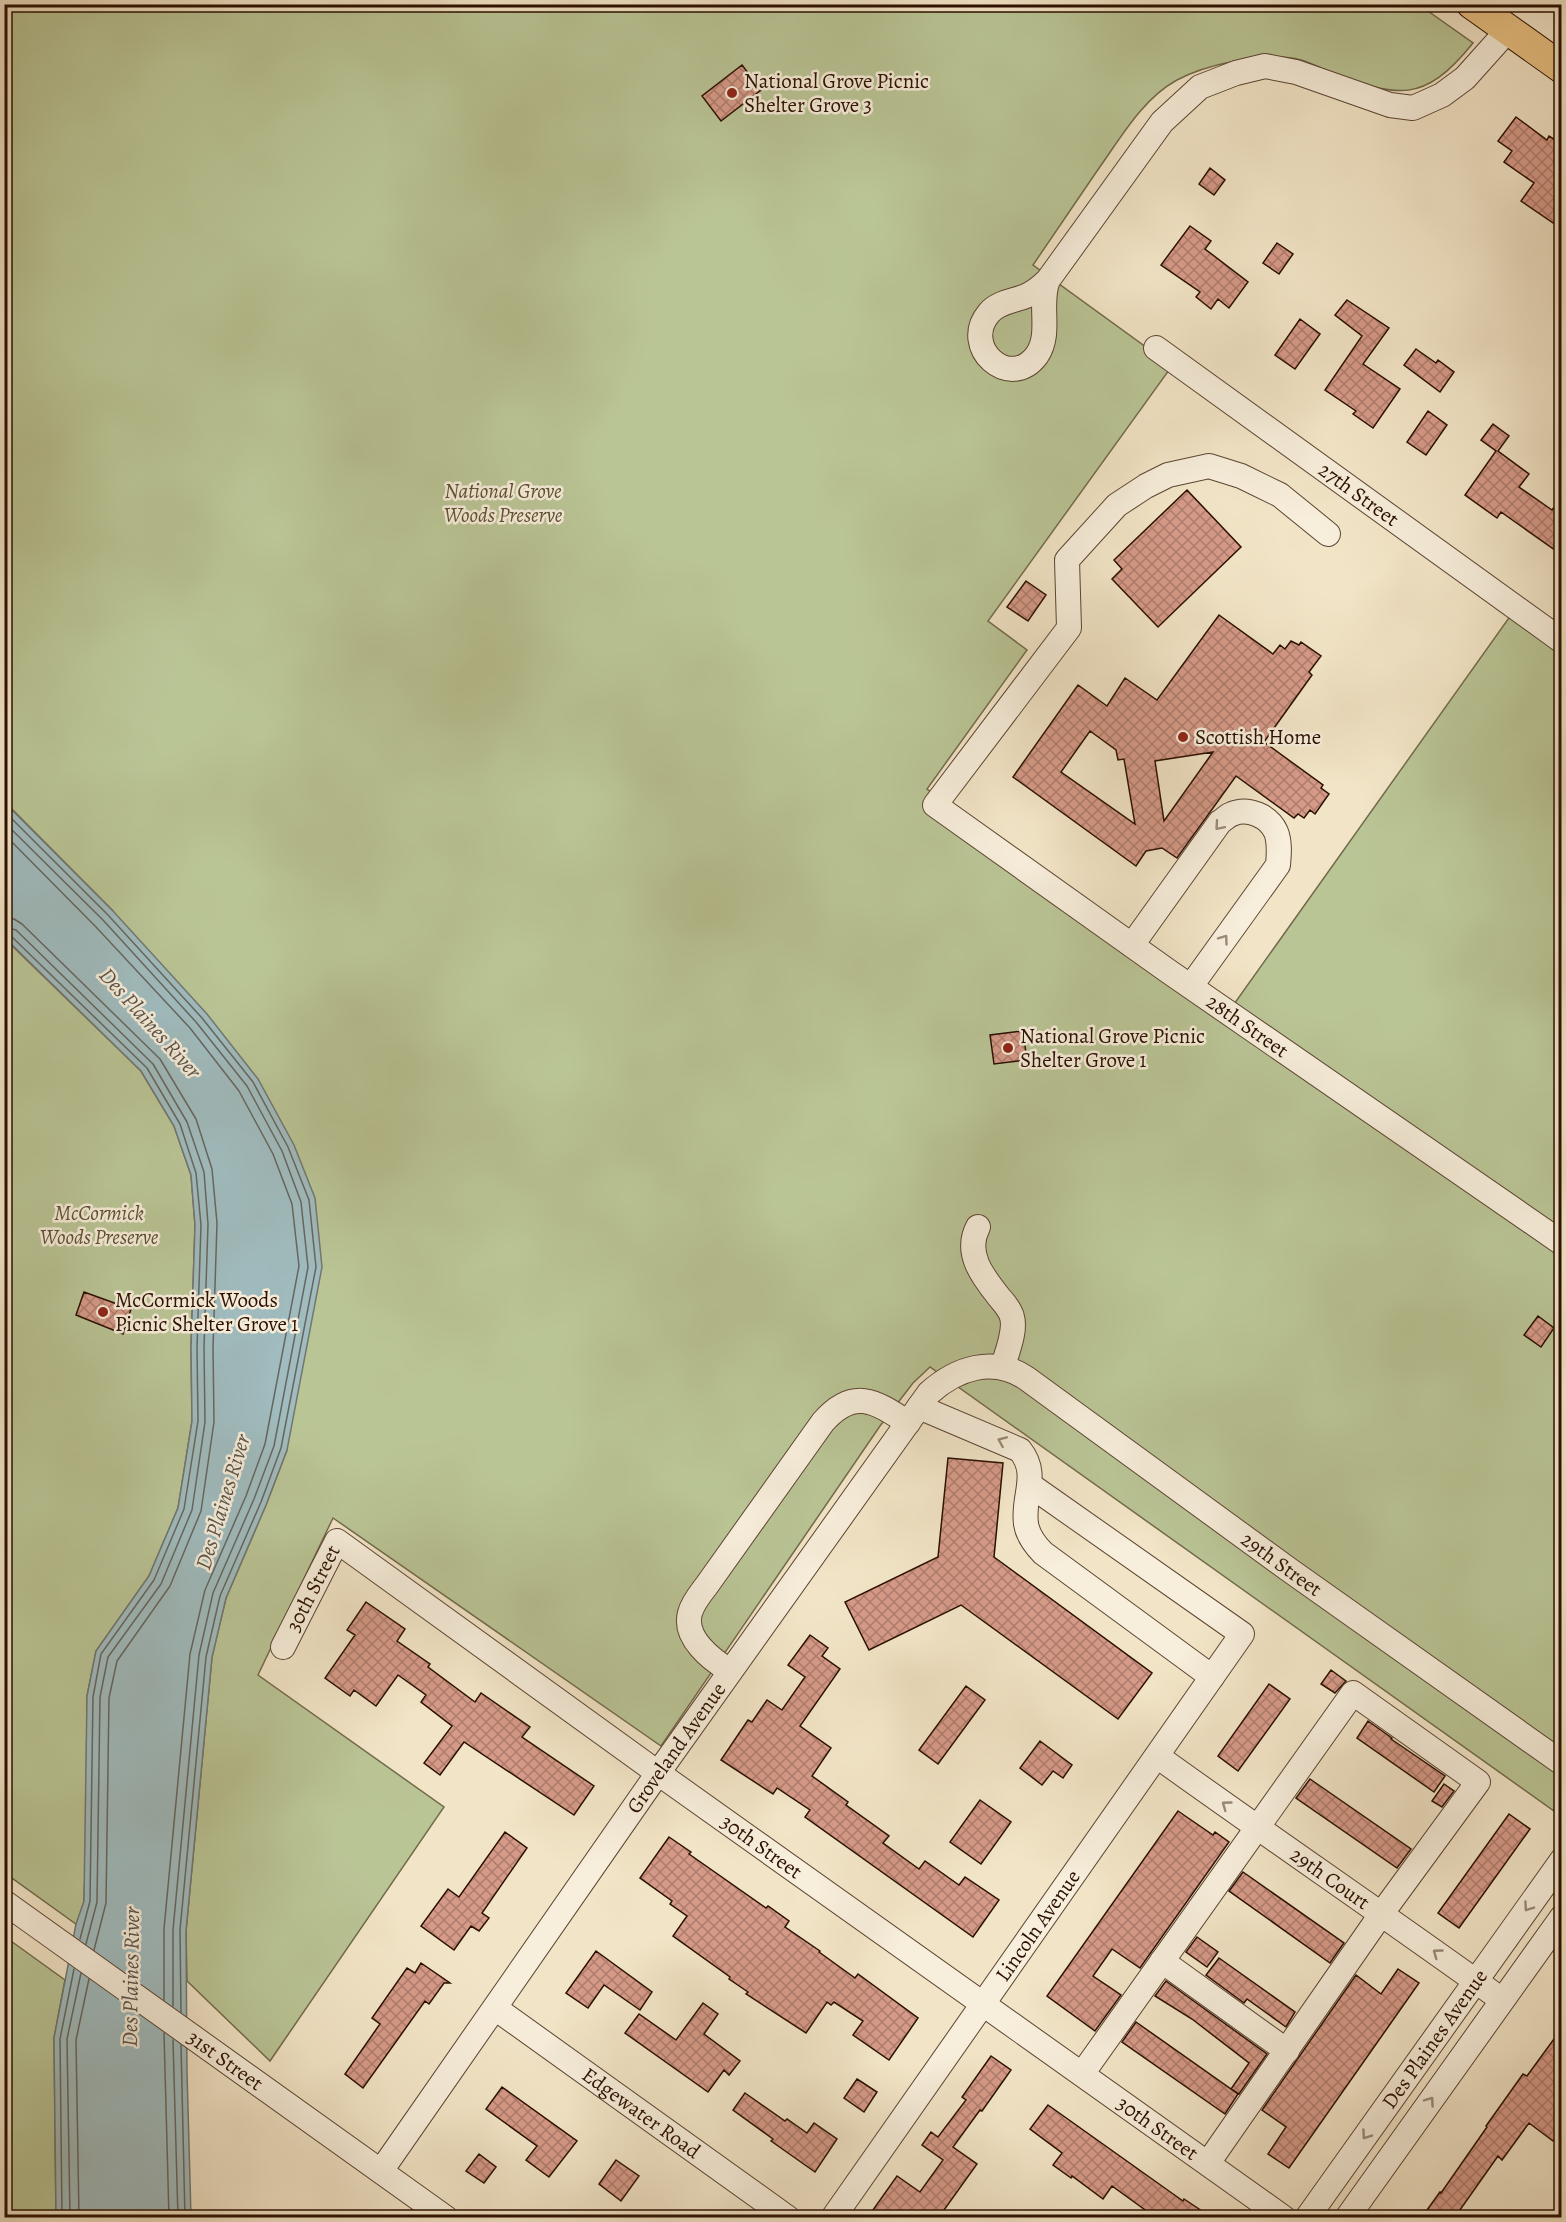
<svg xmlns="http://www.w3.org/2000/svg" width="1566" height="2222" font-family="Alegreya,serif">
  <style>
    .park { fill: #bac596; stroke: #726a4b; stroke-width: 1.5 }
    .water { fill: #a0bcbf; stroke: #717773; stroke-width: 1.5 }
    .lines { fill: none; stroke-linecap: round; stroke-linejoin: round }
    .shore { stroke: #656660; stroke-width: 1.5 }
    .building { fill: url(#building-cross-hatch); stroke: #2a0f00; stroke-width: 1.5; fill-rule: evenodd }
    .minor-casing { stroke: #5c4432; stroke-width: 26 }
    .major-casing { stroke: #2a0f00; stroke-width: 32 }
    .minor { stroke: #f7eedb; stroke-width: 24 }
    .major { stroke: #e9c284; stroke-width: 30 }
    .oneway { stroke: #9b8a78 }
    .poi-dot { fill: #8f2418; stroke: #f7eedb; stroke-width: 2 }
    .labels { text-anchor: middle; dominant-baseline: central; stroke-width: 5; stroke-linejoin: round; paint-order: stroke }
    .poi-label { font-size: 21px; fill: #2a0f00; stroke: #f7eedb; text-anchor: start }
    .park-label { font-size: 21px; font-style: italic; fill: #5c4f34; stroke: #f7eedb }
    .street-label { font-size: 21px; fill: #2a0f00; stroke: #f7eedb }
    .water-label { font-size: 22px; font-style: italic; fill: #59544c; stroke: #f7eedb }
  </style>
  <defs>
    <pattern id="building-cross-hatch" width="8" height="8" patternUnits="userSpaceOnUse" patternTransform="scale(1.5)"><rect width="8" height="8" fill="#d69a88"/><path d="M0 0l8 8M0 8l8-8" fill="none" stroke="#ae7c6d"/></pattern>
  </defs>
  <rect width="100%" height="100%" fill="#f2e5c7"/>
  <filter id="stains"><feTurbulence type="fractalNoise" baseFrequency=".00333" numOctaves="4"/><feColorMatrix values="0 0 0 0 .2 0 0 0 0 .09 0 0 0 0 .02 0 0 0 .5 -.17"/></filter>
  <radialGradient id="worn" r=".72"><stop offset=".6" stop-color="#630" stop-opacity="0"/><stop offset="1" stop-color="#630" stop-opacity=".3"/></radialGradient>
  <path class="park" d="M1418,4L1473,43C1423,105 1398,97 1330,72C1318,67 1304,59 1292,58C1258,54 1207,64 1177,80C1142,99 1120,139 1097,171C1076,202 1054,234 1033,265L1172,366L988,621L1027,650L927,789L1232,1007L1511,615L1561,651V1816L930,1367L913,1383L880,1426L661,1746L333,1518L258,1675L444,1807L270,2061L187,1981L186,1931L212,1657L226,1598L266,1505L287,1450L113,911L5,802L4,5Z
    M4,938L141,1071L174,1126L191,1175L195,1225L191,1348L192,1421L178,1508L149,1576L96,1651L87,1696L86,1846L84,1901L80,1927L5,1873Z
    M4,1936L65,1980L54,2038L56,2217H5Z"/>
  <path class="water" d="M4,802L113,911L207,1014L258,1079L294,1145L315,1198L322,1267L287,1450L266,1505L226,1598L212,1657L186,1931L187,2071L191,2217H56L54,2038L76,1924L84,1901L87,1696L96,1651L149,1576L178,1508L192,1421L191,1348L195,1225L191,1175L174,1126L141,1071L5,938Z"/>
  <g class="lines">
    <path class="shore" d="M4,811L108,915L202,1018L253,1082L288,1147L309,1200L316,1267L281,1448L261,1502L220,1596L206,1657L180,1930L181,2012
      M4,822L103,920L196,1022L247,1086L282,1151L301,1202L308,1267L274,1446L254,1499L213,1593L199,1655L173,1930V2006
      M4,834L96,927L190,1028L239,1091L273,1154L292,1204L299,1266L265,1444L246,1496L205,1590L190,1654L164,1929V2000
      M4,918L14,919L22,924L160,1059L196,1119L212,1169L217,1223L213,1348L214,1422L201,1511L170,1586L117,1661L109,1698L106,1903L94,1950
      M4,927L16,930L153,1064L187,1122L204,1172L208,1224L204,1348L205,1422L192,1510L161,1584L108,1657L100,1697L97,1902L86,1944
      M4,934L11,936L147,1068L180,1124L196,1173L201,1225L197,1348L198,1421L184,1509L154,1580L101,1654L93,1697L90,1901L80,1939
      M164,2033L169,2218
      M173,2040L178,2218
      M181,2045L185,2218
      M62,2218L60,2039L74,1969
      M70,2218L67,2039L81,1973
      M79,2218L76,2040L89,1979"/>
  </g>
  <path class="building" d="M742,65L761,90L721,121L702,96Z
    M1516,117L1547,140L1549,136L1562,144V229L1521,201L1534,183L1504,162L1512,151L1498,141Z
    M1210,168L1225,180L1214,195L1199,184Z
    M1190,226L1211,241L1205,249L1248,282L1229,308L1218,299L1211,309L1196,297L1200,292L1161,265Z
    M1277,243L1293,254L1279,274L1263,263Z
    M1347,300L1389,328L1363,364L1400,389L1373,428L1353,414L1356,411L1325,390L1362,336L1335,315Z
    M1300,319L1320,334L1295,369L1275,355Z
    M1416,349L1436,363L1438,360L1454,372L1440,392L1404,365Z
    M1428,411L1447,425L1426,455L1407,442Z
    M1493,424L1509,436L1498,451L1529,474L1519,487L1552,510L1562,497V555L1501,512L1497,518L1465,495L1496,451L1481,440Z
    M1187,490L1241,547L1158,627L1112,579L1122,569L1114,560Z
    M1026,581L1046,595L1028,621L1007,607Z
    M1219,615L1273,654L1280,645L1285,649L1291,641L1299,645L1301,642L1321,656L1309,672L1312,675L1264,742L1323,785L1321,788L1329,794L1315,814L1310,810L1304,818L1298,814L1294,818L1236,776L1177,858L1162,848L1146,851L1136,866L1013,777L1078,685L1107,706L1125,678L1157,700ZM1090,731L1116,750L1118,760L1124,759L1135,824L1061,772ZM1213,752L1164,821L1155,761Z
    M1023,1031L1027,1060L994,1064L990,1035Z
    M84,1292L131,1309L123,1334L76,1315Z
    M1538,1316L1554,1328L1541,1347L1524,1335Z
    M948,1458L1003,1463L994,1557L1152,1673L1118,1719L961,1605L869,1650L845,1602L938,1557Z
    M366,1602L405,1629L397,1641L430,1664L428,1667L475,1702L481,1693L530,1727L522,1737L594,1786L574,1815L464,1742L440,1775L424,1763L452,1726L421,1702L426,1695L398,1675L376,1706L354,1690L350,1696L325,1678L355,1635L347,1630Z
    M810,1635L828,1648L822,1656L840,1669L800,1726L831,1748L812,1776L848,1802L846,1805L889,1836L883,1843L919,1869L925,1861L959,1885L965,1877L999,1900L973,1937L805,1817L810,1810L777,1788L773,1794L721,1760L748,1720L752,1722L767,1700L782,1710L805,1677L788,1665Z
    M1331,1670L1346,1681L1335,1693L1321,1684Z
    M1269,1684L1290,1699L1238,1771L1218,1756Z
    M966,1686L985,1700L938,1764L919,1750Z
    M1368,1721L1392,1738L1391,1739L1445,1776L1434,1792L1357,1738Z
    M1040,1741L1072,1765L1063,1778L1053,1771L1042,1785L1020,1768Z
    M1310,1779L1411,1849L1397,1868L1296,1798Z
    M1444,1784L1454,1791L1442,1807L1432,1801Z
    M980,1800L1011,1822L981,1864L950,1842Z
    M1178,1811L1213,1835L1215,1832L1229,1842L1140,1968L1112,1949L1093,1976L1121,1995L1095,2031L1047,1996Z
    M1509,1814L1530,1829L1459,1928L1438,1913Z
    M505,1832L527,1848L482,1913L489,1918L479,1931L471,1926L454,1950L421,1926L448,1889L459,1897Z
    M669,1837L691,1852L689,1854L766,1908L768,1906L789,1921L785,1927L820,1951L819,1952L855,1978L858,1974L918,2018L889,2060L853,2035L863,2021L834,2002L831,2005L827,2002L806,2033L746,1994L748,1992L729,1979L730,1977L673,1936L687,1916L670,1904L672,1901L640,1878Z
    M1243,1872L1344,1943L1330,1963L1229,1891Z
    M1197,1937L1218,1952L1207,1967L1186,1952Z
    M596,1951L652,1992L640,2010L604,1985L588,2008L566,1993Z
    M1219,1958L1295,2012L1286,2027L1247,1999L1244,2003L1206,1975Z
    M421,1963L450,1983H444L429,2004L425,2001L363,2088L345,2074L380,2024L372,2018L407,1968L415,1973Z
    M1398,1969L1419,1983L1289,2168L1268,2154L1286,2127L1262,2110L1356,1975L1381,1994Z
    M1166,1981L1267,2054L1239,2094L1231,2089L1249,2063L1192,2019L1155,1996Z
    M703,2003L718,2014L704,2034L740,2061L729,2075L724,2070L708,2092L625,2033L639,2014L676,2040Z
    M1136,2022L1238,2094L1225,2114L1122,2042Z
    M1562,2028V2103L1554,2113L1562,2119V2129L1553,2141L1529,2123L1502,2160L1498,2156L1455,2217H1422L1440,2192L1441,2193L1487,2127L1486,2126L1523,2074L1527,2076Z
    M991,2056L1011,2070L982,2111L980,2110L953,2147L977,2164L939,2217H868L897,2176L920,2192L943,2160L922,2145L931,2132L938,2137L966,2100L962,2097Z
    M857,2079L877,2092L864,2112L844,2098Z
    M502,2087L577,2141L549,2177L526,2160L537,2146L486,2109Z
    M745,2093L785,2121L787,2119L807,2133L814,2123L837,2139L815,2172L771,2141L773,2139L733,2110Z
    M1048,2105L1183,2201L1184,2199L1211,2217H1155L1112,2186L1103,2199L1072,2176L1071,2178L1053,2165L1062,2153L1030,2129Z
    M479,2154L496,2167L484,2183L466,2171Z
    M616,2160L639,2176L621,2201L599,2184Z"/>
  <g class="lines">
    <g class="minor-casing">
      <g id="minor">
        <path d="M1048,280C1038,304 1052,333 1037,355C1010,392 960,347 989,313C998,302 1014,301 1026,296C1035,292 1042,286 1048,280L1162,122L1200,87L1236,73L1265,66L1296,72L1390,105L1413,108L1442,95L1465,78L1508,30"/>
        <path id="s1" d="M1156,348L1562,641"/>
        <path id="s2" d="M1328,534L1280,495L1241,476L1209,466L1168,475L1146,486L1117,505L1067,560L1069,628L935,805L1168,971L1562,1243"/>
        <path d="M1132,945L1220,822C1224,820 1228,815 1232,814C1248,807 1269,816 1276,832C1280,842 1279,854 1278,865L1191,986"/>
        <path d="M978,1227C964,1253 983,1277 999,1297C1004,1303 1010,1309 1012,1317C1016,1331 1007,1352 1003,1366"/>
        <path d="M919,1407L1020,1450C1040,1475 1022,1496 1026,1524C1028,1536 1035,1545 1043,1553L1212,1677"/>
        <path id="s3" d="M283,1647L337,1541L658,1773L1284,2218"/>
        <path d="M730,1671C712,1660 683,1638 690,1613C693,1602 701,1593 707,1585L823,1422C853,1388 874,1400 908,1423"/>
        <path id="s4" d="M1157,1756C1271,1838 1387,1917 1502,2000"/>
        <path id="s5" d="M4,1902L446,2218"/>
        <path d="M1162,1961L1287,2051"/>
        <path id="s6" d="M495,2008L788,2218"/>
        <path d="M1082,2074L1353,1693L1478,1782L1382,1913L1208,2163"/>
        <path id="s7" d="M381,2171L658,1773L929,1393C957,1368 993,1356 1026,1378L1288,1569L1562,1763"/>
        <path id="s8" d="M833,2218L1242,1634L1030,1485"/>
        <path id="s9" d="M1307,2218L1562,1860"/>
        <path d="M1347,2218L1562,1917"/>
      </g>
    </g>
    <g class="major-casing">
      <path id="major" d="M1472,4L1562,68"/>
    </g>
    <use href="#minor" class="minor"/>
    <use href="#major" class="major"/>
  </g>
  <defs><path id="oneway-chevron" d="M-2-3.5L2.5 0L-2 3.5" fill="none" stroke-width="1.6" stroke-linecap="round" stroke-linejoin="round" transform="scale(1.5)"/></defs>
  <g class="oneway">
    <use href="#oneway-chevron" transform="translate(1219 826) rotate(131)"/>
    <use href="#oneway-chevron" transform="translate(1224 939) rotate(-54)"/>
    <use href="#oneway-chevron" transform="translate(1002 1441) rotate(-157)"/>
    <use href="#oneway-chevron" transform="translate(1226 1805) rotate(-144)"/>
    <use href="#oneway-chevron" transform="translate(1528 1907) rotate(125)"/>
    <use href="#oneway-chevron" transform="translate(1437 1953) rotate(-144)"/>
    <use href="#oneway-chevron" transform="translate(1430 2101) rotate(-55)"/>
    <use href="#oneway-chevron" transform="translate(1366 2135) rotate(125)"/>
  </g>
  <g class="poi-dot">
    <circle cx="732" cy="93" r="6"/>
    <circle cx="1183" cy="737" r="6"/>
    <circle cx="1008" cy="1048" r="6"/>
    <circle cx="103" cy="1312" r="6"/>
  </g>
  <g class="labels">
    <g class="poi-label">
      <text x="744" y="81">National Grove Picnic<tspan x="744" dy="24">Shelter Grove 3</tspan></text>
      <text x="1195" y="737">Scottish Home</text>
      <text x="1020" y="1036">National Grove Picnic<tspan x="1020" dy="24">Shelter Grove 1</tspan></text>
      <text x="115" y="1300">McCormick Woods<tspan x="115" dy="24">Picnic Shelter Grove 1</tspan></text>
    </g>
    <g class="park-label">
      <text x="503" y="491">National Grove<tspan x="503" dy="24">Woods Preserve</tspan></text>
      <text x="99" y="1213">McCormick<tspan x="99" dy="24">Woods Preserve</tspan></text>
    </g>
    <g class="street-label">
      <text stroke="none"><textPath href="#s1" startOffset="250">27th Street</textPath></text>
      <text stroke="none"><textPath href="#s2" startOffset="987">28th Street</textPath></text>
      <text stroke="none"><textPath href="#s7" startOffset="1374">29th Street</textPath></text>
      <text stroke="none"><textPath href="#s3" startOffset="66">30th Street</textPath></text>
      <text stroke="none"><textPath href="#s7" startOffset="516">Groveland Avenue</textPath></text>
      <text stroke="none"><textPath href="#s3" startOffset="642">30th Street</textPath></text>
      <text stroke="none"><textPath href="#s4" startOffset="212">29th Court</textPath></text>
      <text stroke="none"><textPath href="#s8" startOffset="357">Lincoln Avenue</textPath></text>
      <text stroke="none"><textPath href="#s9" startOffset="220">Des Plaines Avenue</textPath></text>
      <text stroke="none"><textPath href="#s5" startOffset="272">31st Street</textPath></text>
      <text stroke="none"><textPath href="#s6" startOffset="180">Edgewater Road</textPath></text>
      <text stroke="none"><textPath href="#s3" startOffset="1128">30th Street</textPath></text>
    </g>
    <g class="water-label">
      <text transform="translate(150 1023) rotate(48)">Des Plaines River</text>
      <text transform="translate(223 1502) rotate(-73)">Des Plaines River</text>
      <text transform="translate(131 1977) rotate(-89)">Des Plaines River</text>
    </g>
  </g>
  <rect width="1566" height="2222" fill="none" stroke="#f2e5c7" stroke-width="24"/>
  <rect x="6" y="6" width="1554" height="2210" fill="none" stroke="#2a0f00" stroke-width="3"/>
  <rect x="12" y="12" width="1542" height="2198" fill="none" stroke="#2a0f00" stroke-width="1.5"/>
  <rect width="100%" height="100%" filter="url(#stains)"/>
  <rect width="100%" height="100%" fill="url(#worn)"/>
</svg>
